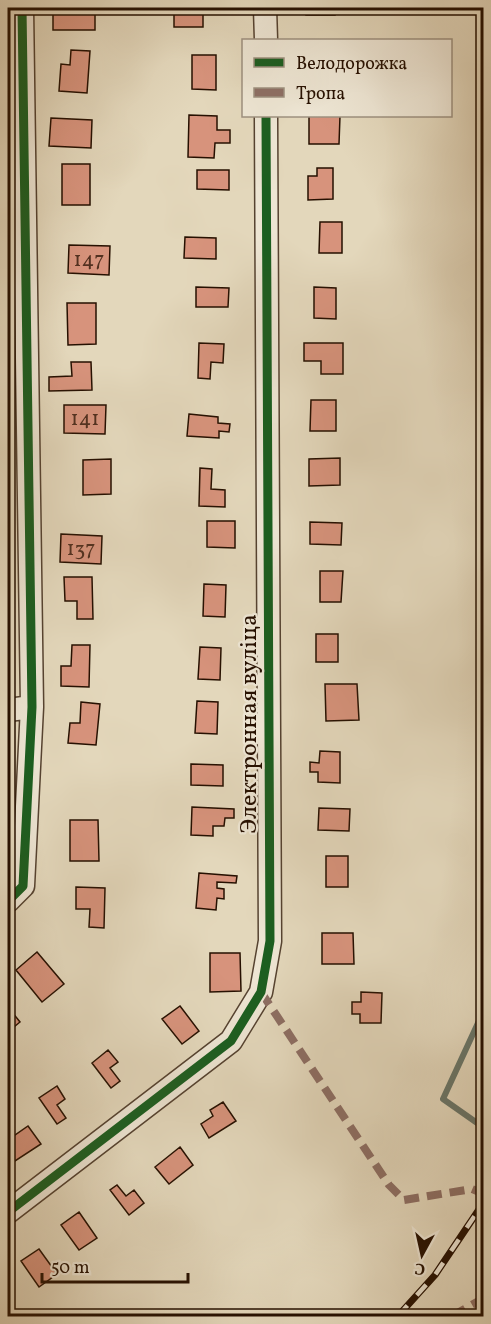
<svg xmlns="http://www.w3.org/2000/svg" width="491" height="1324" font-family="Vollkorn,serif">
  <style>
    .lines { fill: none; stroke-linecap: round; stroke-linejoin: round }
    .stream { stroke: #697669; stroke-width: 6 }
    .building { fill: #d7937c; stroke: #261001; stroke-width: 1.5 }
    .minor-casing { stroke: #554230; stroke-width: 25 }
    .path { stroke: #261001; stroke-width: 4; stroke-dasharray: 1.5 3; stroke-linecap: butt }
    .minor { stroke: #ede5d3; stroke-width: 22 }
    .rail-casing { stroke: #261001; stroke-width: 7 }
    .rail { stroke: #ede5d3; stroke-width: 4.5; stroke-dasharray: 14; stroke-linecap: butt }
    .quiet { stroke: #8d6e63; stroke-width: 8; stroke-dasharray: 15 8; stroke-linecap: butt }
    .cycleway-casing { stroke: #ede5d3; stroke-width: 13 }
    .cycleway { stroke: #1b5e20; stroke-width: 9 }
    .labels { text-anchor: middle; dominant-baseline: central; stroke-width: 4.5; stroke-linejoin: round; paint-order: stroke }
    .number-label { font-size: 21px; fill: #523120 }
    .street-label { font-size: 24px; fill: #261001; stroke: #ede5d3 }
  </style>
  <rect width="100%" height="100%" fill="#e3d7bb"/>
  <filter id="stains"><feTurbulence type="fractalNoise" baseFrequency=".00333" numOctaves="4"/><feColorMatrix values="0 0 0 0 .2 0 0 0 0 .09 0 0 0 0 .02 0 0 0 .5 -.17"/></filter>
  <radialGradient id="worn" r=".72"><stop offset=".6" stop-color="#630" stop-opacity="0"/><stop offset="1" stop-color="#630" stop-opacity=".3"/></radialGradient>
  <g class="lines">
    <path class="stream" d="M480,1125L443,1099L484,1010"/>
  </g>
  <path class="building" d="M53,8H95V30H53Z
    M174,8H203V27H174Z
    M306,8H335V15H306Z
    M71,50L90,51L87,93L59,91L61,64L70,65Z
    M192,55H216V90L192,89Z
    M189,115L217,116V130H230V143H215L214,158L188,157Z
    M309,116H340L339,144H309Z
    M51,118L92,120L91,148L49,146Z
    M62,164H90V205H62Z
    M317,168H333V199L308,200V176H317Z
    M197,170H229V190L197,189Z
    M320,222H342V253H319Z
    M185,237L216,238V259L184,258Z
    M69,245L110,246L109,275L68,273Z
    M196,287L229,288L228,307H196Z
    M314,287L336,288V319L314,318Z
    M67,303H96V344L68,345Z
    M199,343L224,344L223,363L211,362L210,379L198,378Z
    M304,343H343V374H321V361H304Z
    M71,362H91L92,390L49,391V377L72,376Z
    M311,400H336V431H310Z
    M64,405H106L105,434L64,433Z
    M189,414L218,417V423L230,424L229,432L219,431V438L187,436Z
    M340,458V485L309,486V459Z
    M111,459V494L83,495V460Z
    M200,468L212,469L211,489L225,490V507L199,506Z
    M207,521H235V548L207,547Z
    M310,522L342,523L341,545L310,544Z
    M61,534L102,536L101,564L60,562Z
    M320,571H343L341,602H320Z
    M64,577H92L93,619H77V601H65Z
    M204,584L226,585L225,617L203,616Z
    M316,634H338V662H316Z
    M72,645H90L89,687L61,686V666H71Z
    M200,647L221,648L220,680L198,679Z
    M325,684H357L359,720L326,721Z
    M197,701L218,702L217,734L195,733Z
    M81,702L100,704L96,745L68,743L70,723H80Z
    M320,751L340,752V783L318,782V772H310V762L319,763Z
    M191,764L223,765V786L191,785Z
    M192,807L234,809V818H225L224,826H213V836L191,835Z
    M319,808L350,809L349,831L318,830Z
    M70,820H98L99,861H70Z
    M326,856H348V887H326Z
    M199,873L237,876L236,883L217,882V888L224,889V899L217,898L216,910L196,908Z
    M76,887L105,888L104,928L89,927L90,909H76Z
    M322,933H353L354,964H322Z
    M37,952L64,984L42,1002L16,970Z
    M210,953H240L241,991L210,992Z
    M361,992L382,993L381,1023H360V1014H352V1002H361Z
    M180,1006L199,1031L182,1044L162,1019Z
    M8,1007L20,1022L8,1032Z
    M108,1050L118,1062L110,1068L120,1081L111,1088L92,1063Z
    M57,1086L65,1099L57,1105L66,1118L57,1124L39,1098Z
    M223,1102L236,1121L209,1138L201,1124L213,1116L210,1110Z
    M28,1126L41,1144L15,1161L8,1151V1140Z
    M180,1147L193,1165L169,1184L155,1167Z
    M117,1185L126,1196L134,1190L144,1203L129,1215L110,1190Z
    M79,1212L97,1238L79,1250L61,1225Z
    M39,1249L57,1274L39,1287L21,1261Z"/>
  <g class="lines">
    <g class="minor-casing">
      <path id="minor" d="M265,8L266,40
        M8,710L32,707
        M8,901L23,886L32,707L22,8
        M8,1212L231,1041L261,992L270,941L266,116"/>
    </g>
    <path class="path" d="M482,8L484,24"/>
    <use href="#minor" class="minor"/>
    <g class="rail-casing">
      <path id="rail" d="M398,1316L435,1275L484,1202"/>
    </g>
    <use href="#rail" class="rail"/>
    <path class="quiet" d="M261,992L389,1185L404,1200L472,1189L484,1194
      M452,1316L484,1298"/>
    <g class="cycleway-casing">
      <path id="cycleway" d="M8,901L23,886L32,707L22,8
        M8,1212L231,1041L261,992L270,941L266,116"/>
    </g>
    <use href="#cycleway" class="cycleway"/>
  </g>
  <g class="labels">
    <g class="number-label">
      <text x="89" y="260">147</text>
      <text x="85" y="419">141</text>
      <text x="81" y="549">137</text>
    </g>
    <g class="street-label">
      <text transform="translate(250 724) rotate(-90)">Электронная вуліца</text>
    </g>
  </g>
  <rect width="491" height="1324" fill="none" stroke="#e3d7bb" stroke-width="30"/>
  <rect x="9" y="9" width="473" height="1306" fill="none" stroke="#261001" stroke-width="3"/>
  <rect x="15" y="15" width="461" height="1294" fill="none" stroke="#261001" stroke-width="1.5"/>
  <rect x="242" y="39" width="210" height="78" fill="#ede5d3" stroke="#9d907f" stroke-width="1.5"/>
  <rect x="254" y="58" width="30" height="9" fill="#1b5e20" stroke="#9d907f" stroke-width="1.5"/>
  <text x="296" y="69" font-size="18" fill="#261001">Велодорожка</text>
  <rect x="254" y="88" width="30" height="9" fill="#8d6e63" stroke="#9d907f" stroke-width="1.5"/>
  <text x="296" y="99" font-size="18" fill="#261001">Тропа</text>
  <g transform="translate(422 1255) rotate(188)" stroke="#ede5d3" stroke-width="4.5" paint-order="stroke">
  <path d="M0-4.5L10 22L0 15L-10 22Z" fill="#261001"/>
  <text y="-9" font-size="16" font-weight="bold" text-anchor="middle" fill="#261001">С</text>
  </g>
  <path d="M42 1273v9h146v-9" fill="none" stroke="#261001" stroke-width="3"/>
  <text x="51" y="1273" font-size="18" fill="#261001" stroke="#ede5d3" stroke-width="4.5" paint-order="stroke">50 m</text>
  <rect width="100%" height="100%" filter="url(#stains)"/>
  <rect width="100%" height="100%" fill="url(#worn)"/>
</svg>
